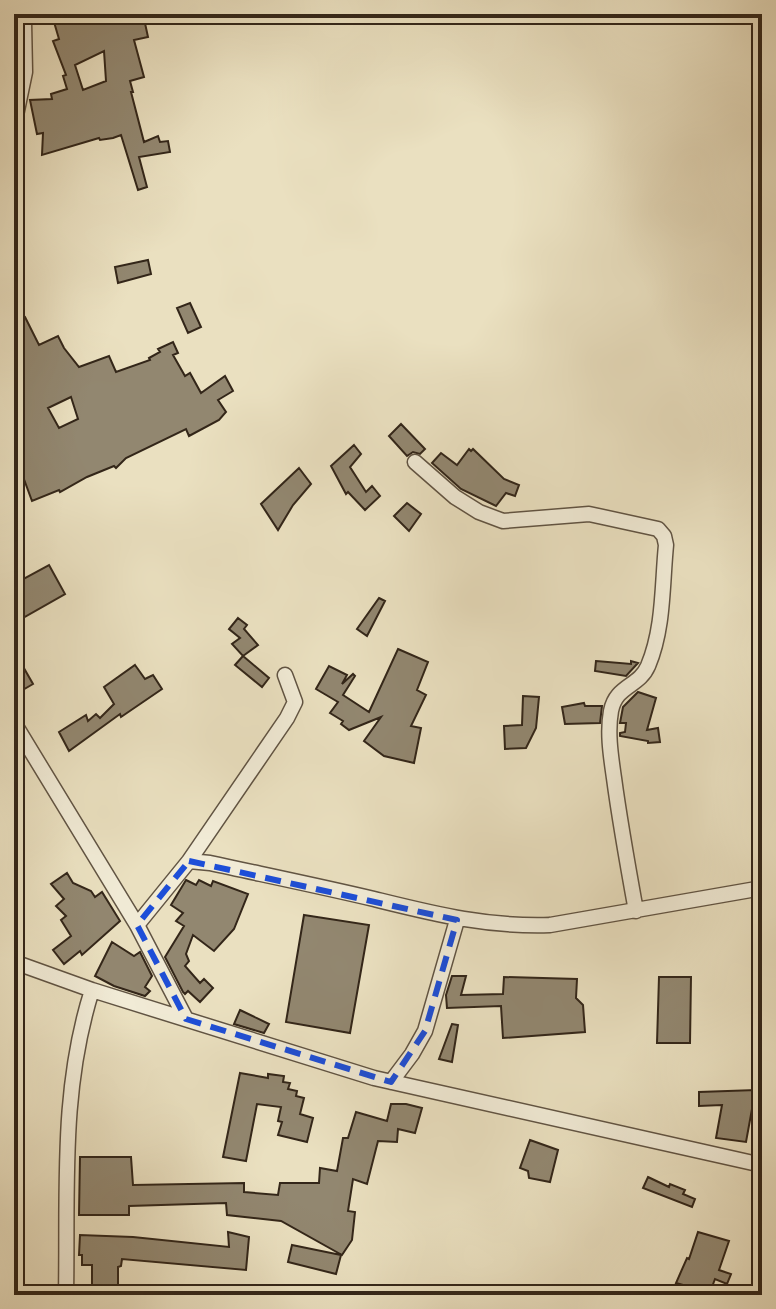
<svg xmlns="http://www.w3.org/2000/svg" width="776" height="1309" font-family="'Sorts Mill Goudy',serif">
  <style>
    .building { fill: #928770; stroke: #332619; stroke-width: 2; fill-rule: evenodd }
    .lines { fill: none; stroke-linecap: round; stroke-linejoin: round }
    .minor-casing { stroke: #615443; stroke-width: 17 }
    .minor { stroke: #f1ebd6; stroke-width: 14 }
    .marked { fill: none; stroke: #1d4ed8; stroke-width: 6; stroke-dasharray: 16 10; stroke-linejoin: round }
  </style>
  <rect width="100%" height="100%" fill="#eae0c0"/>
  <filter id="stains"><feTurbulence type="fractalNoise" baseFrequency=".0025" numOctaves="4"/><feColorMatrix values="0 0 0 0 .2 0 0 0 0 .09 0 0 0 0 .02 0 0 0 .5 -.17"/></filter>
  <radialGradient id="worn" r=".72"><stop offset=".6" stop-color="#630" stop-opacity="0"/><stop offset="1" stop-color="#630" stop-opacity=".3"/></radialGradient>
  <path class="building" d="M71,14H143L148,37L134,40L144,77L130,81L133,92H131L144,142L158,136L160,142L168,141L170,152L139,157L147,187L138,190L121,135L113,138L100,140L99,138L42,155L43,133L37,134L30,100L52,99L51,94L67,89L63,76L66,75L53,41L59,39L54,22ZM104,51L106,81L83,90L75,65Z
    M148,260L151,274L118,283L115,267Z
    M190,303L201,327L188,333L177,308Z
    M25,317L39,345L58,336L64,348L79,367L109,356L116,372L150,360L149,358L160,352L158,349L173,342L178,353L173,355L185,376L190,373L201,393L225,376L233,391L218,400L226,412L219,420L189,436L186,429L126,458L116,468L114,466L87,477L60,492L59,490L32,501L22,474L14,478V376L22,373L14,359V323ZM71,397L78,419L59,428L48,408Z
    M401,424L425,449L420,454L413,452L407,456L389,436Z
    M354,445L361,454L350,467L366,492L372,486L380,496L365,510L348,492L346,494L331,466Z
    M469,449L471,451L473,449L504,479L519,485L515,496L506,493L496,506L461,489L432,463L441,453L457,465Z
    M299,468L311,484L293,505L278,530L261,504Z
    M407,503L421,514L409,531L394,516Z
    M49,565L65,594L14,623V584Z
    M379,598L385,601L367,636L357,629Z
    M238,618L247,625L244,629L258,645L243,656L232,644L240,638L229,629Z
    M398,649L428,662L417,690L426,695L411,726L421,728L414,763L384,756L364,741L381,717L349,730L341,724L343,721L330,713L338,702L316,689L329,666L347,675L342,684L353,674L355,676L343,695L369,712Z
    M243,656L269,678L262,687L235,665Z
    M596,661L631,664V661L638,663L626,676L595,671Z
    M21,663L33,684L14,695V667Z
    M135,665L145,679L153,675L162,689L121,717L120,714L69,751L59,732L86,715L88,721L96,714L100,718L114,704L104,687Z
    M638,692L656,698L647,730L658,728L660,742L648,743V741L620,736V733L625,732L626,723H620L623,707Z
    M523,696L539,697L536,728L526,748L505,749L504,726L522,725Z
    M584,703L585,706H602L600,723L565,724L562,707Z
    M67,873L73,883L91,891L95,897L102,892L120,921L82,955L80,951L64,964L53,950L71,936L61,920L66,916L56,906L64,899L51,884Z
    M186,880L196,885L199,880L211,886L213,881L248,894L234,929L214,951L193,935L186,954L189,961L185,966L200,983L204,979L213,988L200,1002L188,991L185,994L183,992L165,957L184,926L176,921L183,913L171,905Z
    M304,915L369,925L350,1033L286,1022Z
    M112,942L134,956L140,952L152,976L145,987L150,991L145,996L114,986L95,976Z
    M452,976H466L461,995L503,994L504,977L577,979L576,998L583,1005L585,1032L503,1038L501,1006L447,1008L446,995Z
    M659,977H691L690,1043H657Z
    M240,1010L269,1024L264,1033L234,1024Z
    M452,1024L458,1025L452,1062L439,1059Z
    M240,1073L268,1078V1074L284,1076L283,1082L290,1083L288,1089L297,1091L296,1096L304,1098L300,1114L313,1118L307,1142L278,1135L282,1122L278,1121L281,1107L257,1104L246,1161L223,1157Z
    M756,1090L757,1109H752L746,1142L716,1138L722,1105L699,1106V1092Z
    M391,1104H406L422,1108L415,1133L398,1129L397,1142L378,1141L367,1184L353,1179L348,1211L355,1212L352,1240L342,1255L281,1221L227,1215L226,1203L129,1206V1215H79L80,1157H131L133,1185L244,1183V1192L278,1195L280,1183H319L320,1168L337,1171L343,1138H348L356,1112L387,1121Z
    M530,1140L558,1150L550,1182L529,1178L528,1171L520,1168Z
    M648,1177L669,1187L670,1184L685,1190L683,1194L695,1199L692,1207L643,1188Z
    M228,1232L249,1237L246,1270L122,1259L121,1266L118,1267V1290L92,1291V1265H82V1255H79L80,1235L133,1237L229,1247Z
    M698,1232L729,1241L719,1270L731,1274L727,1284L715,1279L709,1295H680L683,1285L676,1283L687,1258L689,1259Z
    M292,1245L341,1255L336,1274L288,1262Z"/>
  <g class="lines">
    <g class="minor-casing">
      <path id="minor" d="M14,125L25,72L24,22
        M415,462L455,497L479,512L503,521L589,514L658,529L664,536L666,545C662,585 664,628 648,666C639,687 616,685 611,711C607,733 611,757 614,778C620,823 628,867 636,911
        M14,723L137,925L186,1019
        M189,861L210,863C265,875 319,886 374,899C435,914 485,927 550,925L762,888
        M137,925L189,861L287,718L295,702L285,675
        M14,962L92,990L374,1078L762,1165
        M391,1082L412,1054L425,1031L457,920
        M66,1295C68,1190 60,1091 92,990"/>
    </g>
    <use href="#minor" class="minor"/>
  </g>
  <path class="marked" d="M189,861L457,920L425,1031L391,1082L186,1019L137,925Z"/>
  <rect width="776" height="1309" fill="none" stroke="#eae0c0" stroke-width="48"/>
  <rect x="16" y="16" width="744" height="1277" fill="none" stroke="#332619" stroke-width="4"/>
  <rect x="24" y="24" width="728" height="1261" fill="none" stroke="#332619" stroke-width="2"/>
  <rect width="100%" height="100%" filter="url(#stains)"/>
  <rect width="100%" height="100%" fill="url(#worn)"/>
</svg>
